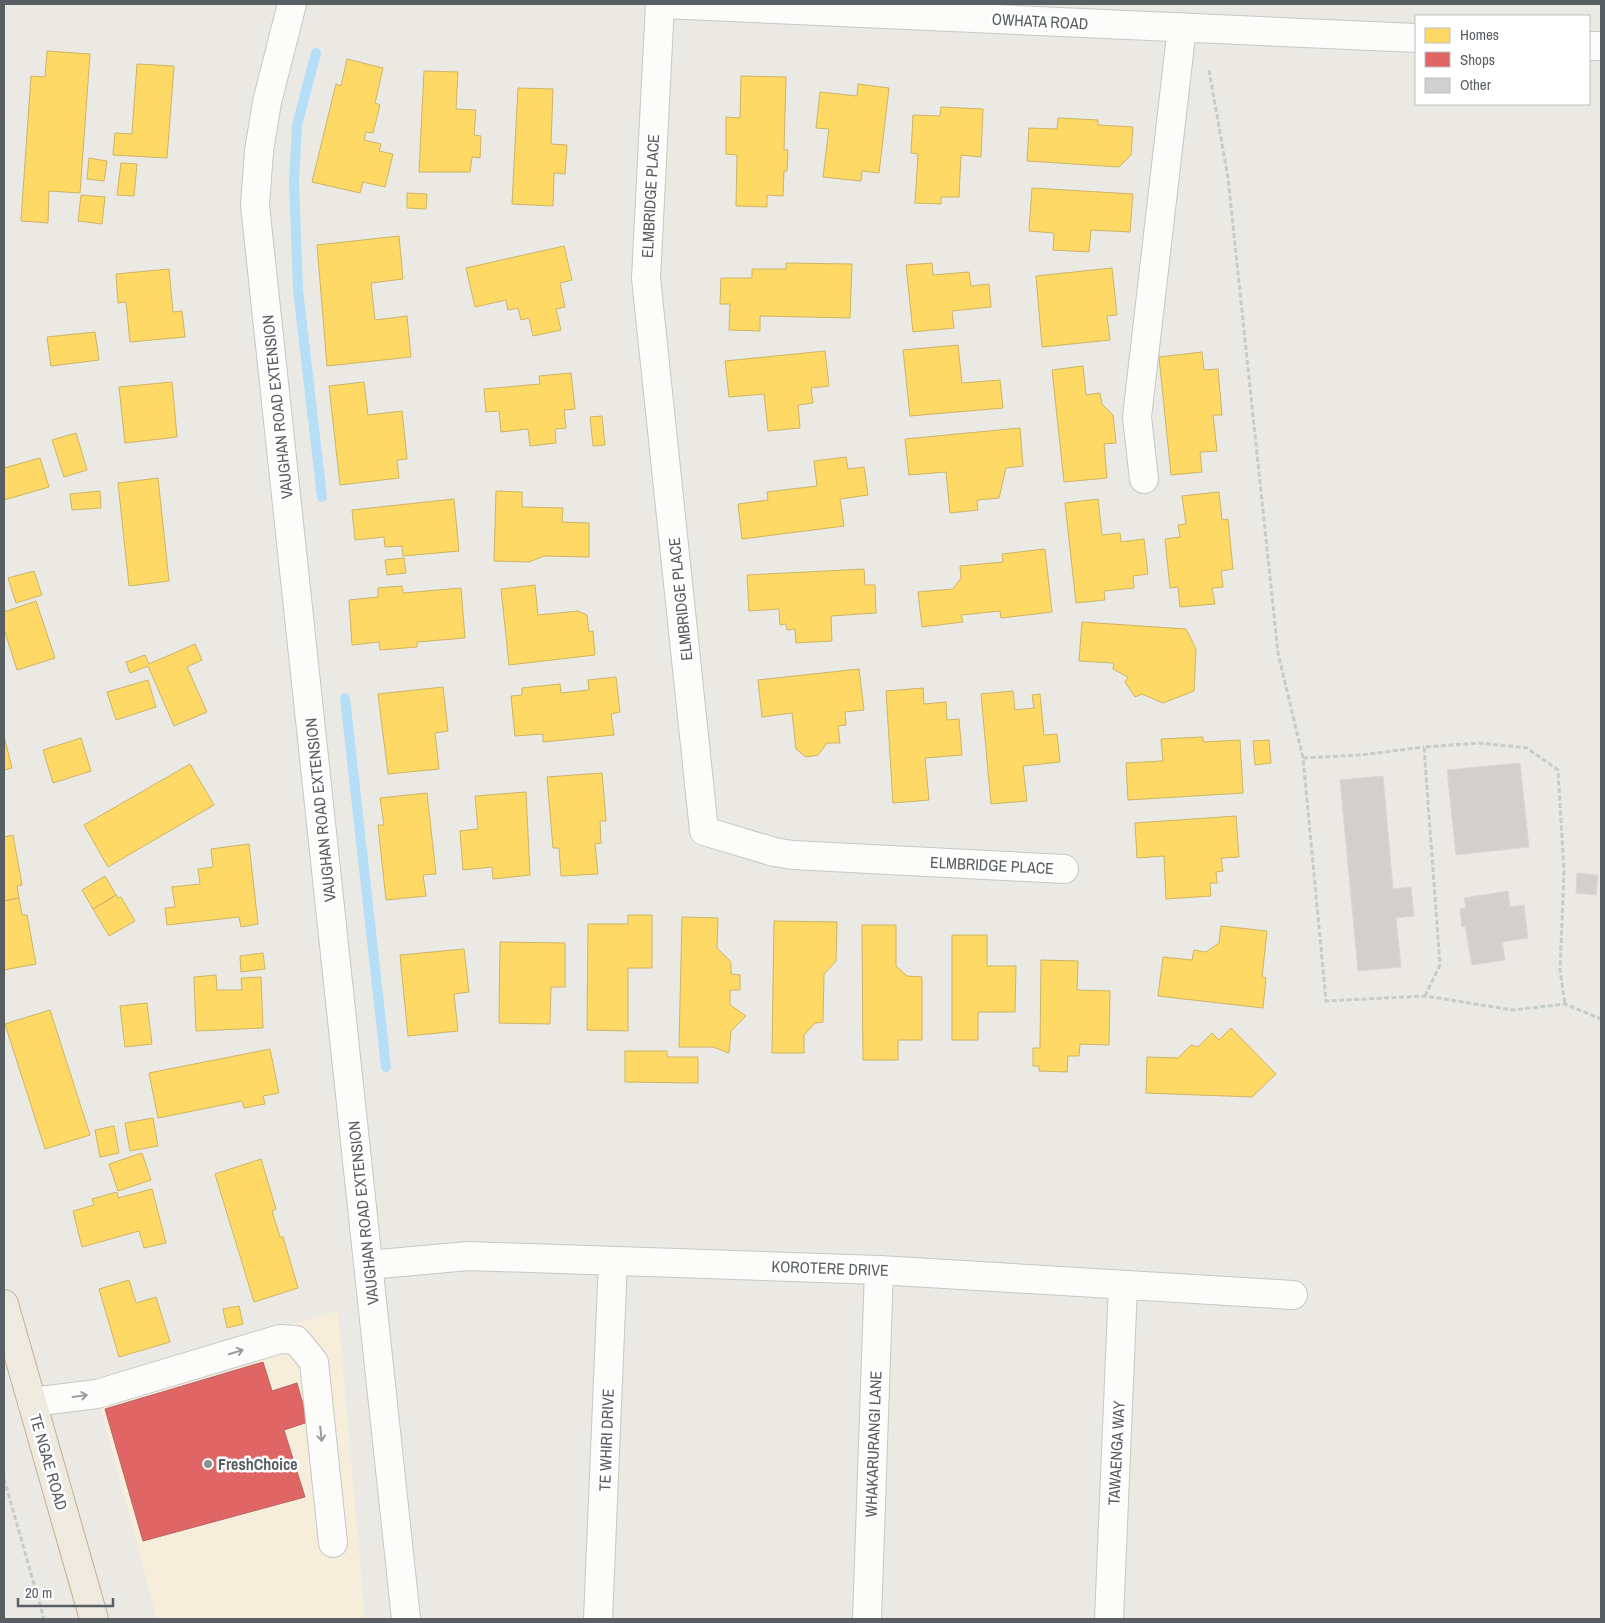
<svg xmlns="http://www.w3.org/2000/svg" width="1605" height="1623" font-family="'Archivo Narrow',sans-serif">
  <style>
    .commercial { fill: #f6eedb }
    .homes { fill: #ffd966; stroke: #cdb465 }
    .shops { fill: #e06666; stroke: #b86465 }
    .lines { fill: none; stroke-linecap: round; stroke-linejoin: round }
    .stream { stroke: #b6def7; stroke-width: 10 }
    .building { fill: #d2d0ce; stroke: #dad7d3 }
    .minor-casing { stroke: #c7c7c6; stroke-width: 30 }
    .highway-casing { stroke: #c2b191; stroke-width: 30 }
    .path { stroke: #c6ccc9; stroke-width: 3; stroke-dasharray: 5 2.5; stroke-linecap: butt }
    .minor { stroke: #fcfcfb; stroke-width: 28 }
    .highway { stroke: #eeeae0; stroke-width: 28 }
    .oneway { stroke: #9a9d9f }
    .poi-dot { fill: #8c8f90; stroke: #fff; stroke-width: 2 }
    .labels { text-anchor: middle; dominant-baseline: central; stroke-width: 5; stroke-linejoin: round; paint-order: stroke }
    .street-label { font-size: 16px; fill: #595e62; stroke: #fff }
    .poi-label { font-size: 16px; font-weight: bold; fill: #595e62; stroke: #fff; text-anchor: start }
  </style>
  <rect width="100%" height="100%" fill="#eae9e4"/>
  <path class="commercial" d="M338,1311L365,1619H157L93,1379Z"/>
  <path class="homes" d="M47,51L90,54L80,193L49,191L48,223L21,221L31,76L45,77Z
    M347,59L383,68L375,103L380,105L373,133L366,132L364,140L381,144L379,151L393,154L385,187L363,182L360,193L312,182L336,84L341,86Z
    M137,64L174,66L167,158L113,155L115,133L132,134Z
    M424,71L458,72L456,109L476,110L474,135L481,136L480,158L472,157L470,172H419Z
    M741,76L786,77L784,150H788L787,171H784L783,196L767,195V207L736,206L737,155L726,154V117L740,118Z
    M858,84L889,88L879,173L862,171L861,181L823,177L829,129L816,128L820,92L857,96Z
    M518,88L553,89L551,144L567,145L565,174L554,173L553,206L512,204Z
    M941,107L983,109L981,157L961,155L959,197H941V204L915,203L918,154L911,153L913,115L940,116Z
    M1058,118L1098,120V125L1133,127L1131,155L1119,167L1027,161L1029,128L1057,129Z
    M89,158L107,161L104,181L87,179Z
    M121,163L137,164L134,196L117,195Z
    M1032,188L1133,194L1130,232L1091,230L1089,252L1053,250L1054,233L1029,231Z
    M407,193L427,194L426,209L407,208Z
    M81,195L105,197L102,224L78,221Z
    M399,236L403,279L371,283L375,320L407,316L411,357L327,366L317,245Z
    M564,246L572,280L560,283L565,307L556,309L561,330L533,336L529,318L521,320L518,308L508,310L506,300L475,307L466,268Z
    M786,263L852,264L850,318L760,316V331L729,330L730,304H720L721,278H752V269H786Z
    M932,263L933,275L969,272L971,286L989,284L991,307L952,311L954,328L913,332L906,265Z
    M1112,268L1117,315L1107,316L1110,340L1042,347L1036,276Z
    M169,269L173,312L182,311L185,337L130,342L126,302L118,303L116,274Z
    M95,332L99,360L51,366L47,337Z
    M958,345L962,383L1000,380L1003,408L910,416L903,350Z
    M825,351L829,386L811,388L813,403L798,405L800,428L768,431L764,394L729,397L725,361Z
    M1202,352L1204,370L1218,369L1222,415H1213L1217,451L1200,452L1202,472L1171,475L1159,357Z
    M1083,366L1086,395L1100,393L1102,404L1113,415L1116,443L1104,444L1107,478L1064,482L1052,370Z
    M571,373L575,409L564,410L566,428L555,429L556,443L530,446L528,429L501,432L499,411L486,412L484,389L540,384L539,376Z
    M172,382L177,437L125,443L119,387Z
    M364,382L368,415L402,411L407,459L397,460L399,478L340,485L329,386Z
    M602,416L605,445L593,446L590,417Z
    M1020,428L1023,466L1006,468L999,498L977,500L978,510L950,513L946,472L909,475L905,439Z
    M76,433L87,470L64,477L52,440Z
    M846,457L848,469L864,467L868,495L840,499L844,526L742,539L738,504L768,500L767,492L817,486L814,461Z
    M40,458L49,487L4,500V468Z
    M158,478L169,581L129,586L118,483Z
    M100,491L101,508L72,510L70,494Z
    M496,491L522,492V507L563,508L562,522L589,523V557L544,556L529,562L494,561Z
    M1219,492L1222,520L1228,519L1233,569L1221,571L1223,587L1212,588L1215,604L1180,607L1178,587L1170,588L1165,539L1180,537L1178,525L1186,524L1182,496Z
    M454,499L459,551L403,556L402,546L385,547L384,537L355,540L352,510Z
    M1098,499L1102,535L1120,533L1121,542L1144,539L1148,574L1133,576L1134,588L1104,591L1105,600L1076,603L1065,503Z
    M1045,549L1052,612L1001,618L1000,611L961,615L963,622L922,627L918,592L953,589L961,578L960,566L1003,562L1002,554Z
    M404,558L406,573L387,575L385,560Z
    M864,569L865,585H875L876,613L831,616L832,641L796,643L795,629L787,630L786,624L780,625L779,609L749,611L747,575Z
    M34,571L42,595L16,603L8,578Z
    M535,585L538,615L578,611L587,615L589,632L593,631L595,655L509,665L501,589Z
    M402,586L403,593L461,588L465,638L417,642V647L380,650L379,642L352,645L349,600L378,597V588Z
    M36,601L55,658L17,670L4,629V612Z
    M1082,622L1186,629L1196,649L1194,691L1163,703L1142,694L1135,697L1125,682L1128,677L1113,669L1114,663L1079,661Z
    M195,644L202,660L187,667L207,712L174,726L148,666L130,673L126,662L145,655L149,664Z
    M859,669L864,710L845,712L846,725L838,726L840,743H827L818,755L806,757L796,749L792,713L762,717L758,680Z
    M616,677L620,712L611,714L614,735L543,742V734L515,736L511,696L522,695V688L560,684L561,693L589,690L588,680Z
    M148,680L156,707L116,720L107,692Z
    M443,687L448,731L435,733L439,769L388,774L378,694Z
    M923,688L924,704L946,702L947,720L959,719L962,755L925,758L929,800L893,803L886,691Z
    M1013,691L1015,710L1034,708L1032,695L1040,694L1044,735L1057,734L1060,762L1023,766L1027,801L991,804L981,694Z
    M4,736L12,768L4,770Z
    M1203,737V742L1240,740L1243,793L1128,800L1126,763L1163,761L1161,739Z
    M81,738L91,771L53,783L43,750Z
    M1269,740L1271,763L1255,765L1253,741Z
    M190,764L214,805L108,867L84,825Z
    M602,773L606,821H600L601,843L595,844L598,874L561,876L559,848H553L547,777Z
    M526,792L530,875L493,879L492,867L463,870L460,831L478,829L475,796Z
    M427,793L436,874L423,875L426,896L386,900L378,825H384L380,798Z
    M1236,816L1239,857L1221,858L1223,871L1216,872L1217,883H1210L1211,896L1166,899L1164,856L1137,858L1135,823Z
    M13,835L22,885L17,886L19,898L4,901V837Z
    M249,844L258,924L241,927L239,917L167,925L165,908L175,907L172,887L200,884L198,869L213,867L211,849Z
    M105,876L116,895L93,909L82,890Z
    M116,895L118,898L121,897L135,921L109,936L93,909Z
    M19,898L22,915H27L36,964L4,970V901Z
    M628,915H652V968H628V1031L587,1030L588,924H628Z
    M682,917L718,918L717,948L731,962V974L740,975V990H730V1005L746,1016L731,1031L729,1053L713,1047H679Z
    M774,921L837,922L836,961L824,974L823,1022L815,1023L804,1035V1053H772Z
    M862,925H896V966L907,976L922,977V1040H898V1060H863Z
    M1221,926L1267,931L1262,977L1266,978L1263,1008L1158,996L1163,957L1192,960L1194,950L1206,952L1219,943Z
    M952,935H987V966H1016L1015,1012H978V1040H952Z
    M500,942L565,943V987H551L550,1024L499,1023Z
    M464,949L469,992L454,994L458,1031L408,1036L400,955Z
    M263,953L265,969L241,972L240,956Z
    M1041,960L1078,961L1077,990L1110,991L1109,1045L1080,1044L1079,1056H1068L1067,1072L1039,1071V1066H1033V1048H1040Z
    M216,975L217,990H242L241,978L261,977L263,1028L196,1031L194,977Z
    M147,1003L152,1044L125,1047L120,1006Z
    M50,1010L90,1135L45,1149L5,1024Z
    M1231,1028L1276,1074L1252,1097L1146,1093L1147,1057L1178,1058L1191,1045L1198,1047L1212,1033L1219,1040Z
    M270,1049L279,1093L263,1096L265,1104L244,1108L242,1101L158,1118L149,1073Z
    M625,1051H667V1057H698V1083L625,1082Z
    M153,1118L158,1146L130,1151L125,1123Z
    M114,1126L119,1153L100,1157L95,1130Z
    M142,1153L151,1180L118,1191L109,1164Z
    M261,1159L276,1209L272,1211L280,1237H283L298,1288L254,1302L215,1174Z
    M152,1189L166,1243L144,1248L139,1231L82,1247L73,1211L94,1205L92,1199L117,1192L118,1198Z
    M129,1280L136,1303L156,1297L170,1342L119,1357L99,1289Z
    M239,1306L243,1324L227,1328L223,1309Z"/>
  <path class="shops" d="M263,1362L272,1391L297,1383L308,1422L284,1430L305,1497L143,1541L105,1409Z"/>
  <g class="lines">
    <path class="stream" d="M316,53L297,125L294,182L298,290L322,497
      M345,698L386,1067"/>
  </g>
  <path class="building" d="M1520,763L1529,847L1456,855L1447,770Z
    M1383,776L1393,889L1411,887L1414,916L1396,918L1401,967L1358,971L1340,780Z
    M1577,873L1598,875L1596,895L1576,893Z
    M1508,891L1510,907L1524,905L1528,938L1502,942L1505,960L1472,965L1465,926L1462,927L1460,909L1466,908L1464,898Z"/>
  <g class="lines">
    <g class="minor-casing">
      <path id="minor" d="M292,4L267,102L259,151L255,205L406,1619
        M660,4L646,278L704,831L774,852L793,855L1064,869
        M663,4L1416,38
        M1589,46H1601
        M1144,479L1137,417L1182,27
        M368,1265L469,1256L879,1270L1293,1295
        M32,1402L97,1394L280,1339L296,1340L314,1362L333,1543
        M598,1619L613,1261
        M867,1619L879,1270
        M1109,1619L1123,1286"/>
    </g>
    <g class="highway-casing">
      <path id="highway" d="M4,1304L94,1619"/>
    </g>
    <path class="path" d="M1209,70L1228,178L1278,653L1303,758L1326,1001L1425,996L1513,1010L1565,1004L1601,1019
      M1303,758L1361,755L1424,747
      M1425,996L1440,965L1424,747L1479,743L1527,748L1558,770L1564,872L1560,970L1565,1004
      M4,1479L44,1619"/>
    <use href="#minor" class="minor"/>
    <use href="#highway" class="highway"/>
  </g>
  <defs><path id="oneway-shaft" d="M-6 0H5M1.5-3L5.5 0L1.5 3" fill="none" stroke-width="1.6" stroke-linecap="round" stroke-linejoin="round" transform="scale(1.25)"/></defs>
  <g class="oneway">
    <use href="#oneway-shaft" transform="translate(236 1352) rotate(-17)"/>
    <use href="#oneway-shaft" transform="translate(80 1396) rotate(-8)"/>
    <use href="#oneway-shaft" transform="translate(321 1434) rotate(84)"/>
  </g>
  <circle class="poi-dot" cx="208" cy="1464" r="5"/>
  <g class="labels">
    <g class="street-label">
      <text transform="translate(1040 21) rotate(3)">OWHATA ROAD</text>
      <text transform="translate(650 196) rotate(-87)">ELMBRIDGE PLACE</text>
      <text transform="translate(277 407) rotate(-96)">VAUGHAN ROAD EXTENSION</text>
      <text transform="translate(680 599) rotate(-96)">ELMBRIDGE PLACE</text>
      <text transform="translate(320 810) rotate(-96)">VAUGHAN ROAD EXTENSION</text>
      <text transform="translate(992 865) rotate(3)">ELMBRIDGE PLACE</text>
      <text transform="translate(363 1213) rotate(-96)">VAUGHAN ROAD EXTENSION</text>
      <text transform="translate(830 1268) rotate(2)">KOROTERE DRIVE</text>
      <text transform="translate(606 1440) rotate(-88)">TE WHIRI DRIVE</text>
      <text transform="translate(873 1444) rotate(-88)">WHAKARURANGI LANE</text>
      <text transform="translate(1116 1453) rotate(-87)">TAWAENGA WAY</text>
      <text transform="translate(49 1462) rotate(74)">TE NGAE ROAD</text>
    </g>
    <g class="poi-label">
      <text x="218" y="1464">FreshChoice</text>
    </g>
  </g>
  <rect width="1605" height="1623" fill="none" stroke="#595e62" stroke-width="10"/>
  <rect x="1415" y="15" width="175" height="90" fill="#ffffff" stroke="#bdbfc0"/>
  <rect x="1425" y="28" width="25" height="15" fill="#ffd966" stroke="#bdbfc0"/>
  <text x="1460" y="40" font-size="15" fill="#595e62">Homes</text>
  <rect x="1425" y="52" width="25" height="15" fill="#e06666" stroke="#bdbfc0"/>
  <text x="1460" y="65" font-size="15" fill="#595e62">Shops</text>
  <rect x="1425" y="78" width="25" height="15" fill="#d2d0ce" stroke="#bdbfc0"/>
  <text x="1460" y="90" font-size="15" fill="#595e62">Other</text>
  <path d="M18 1598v8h95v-8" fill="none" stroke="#595e62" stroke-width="2.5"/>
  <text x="25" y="1598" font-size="15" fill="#595e62" stroke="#ffffff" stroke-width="4" paint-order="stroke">20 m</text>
</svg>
